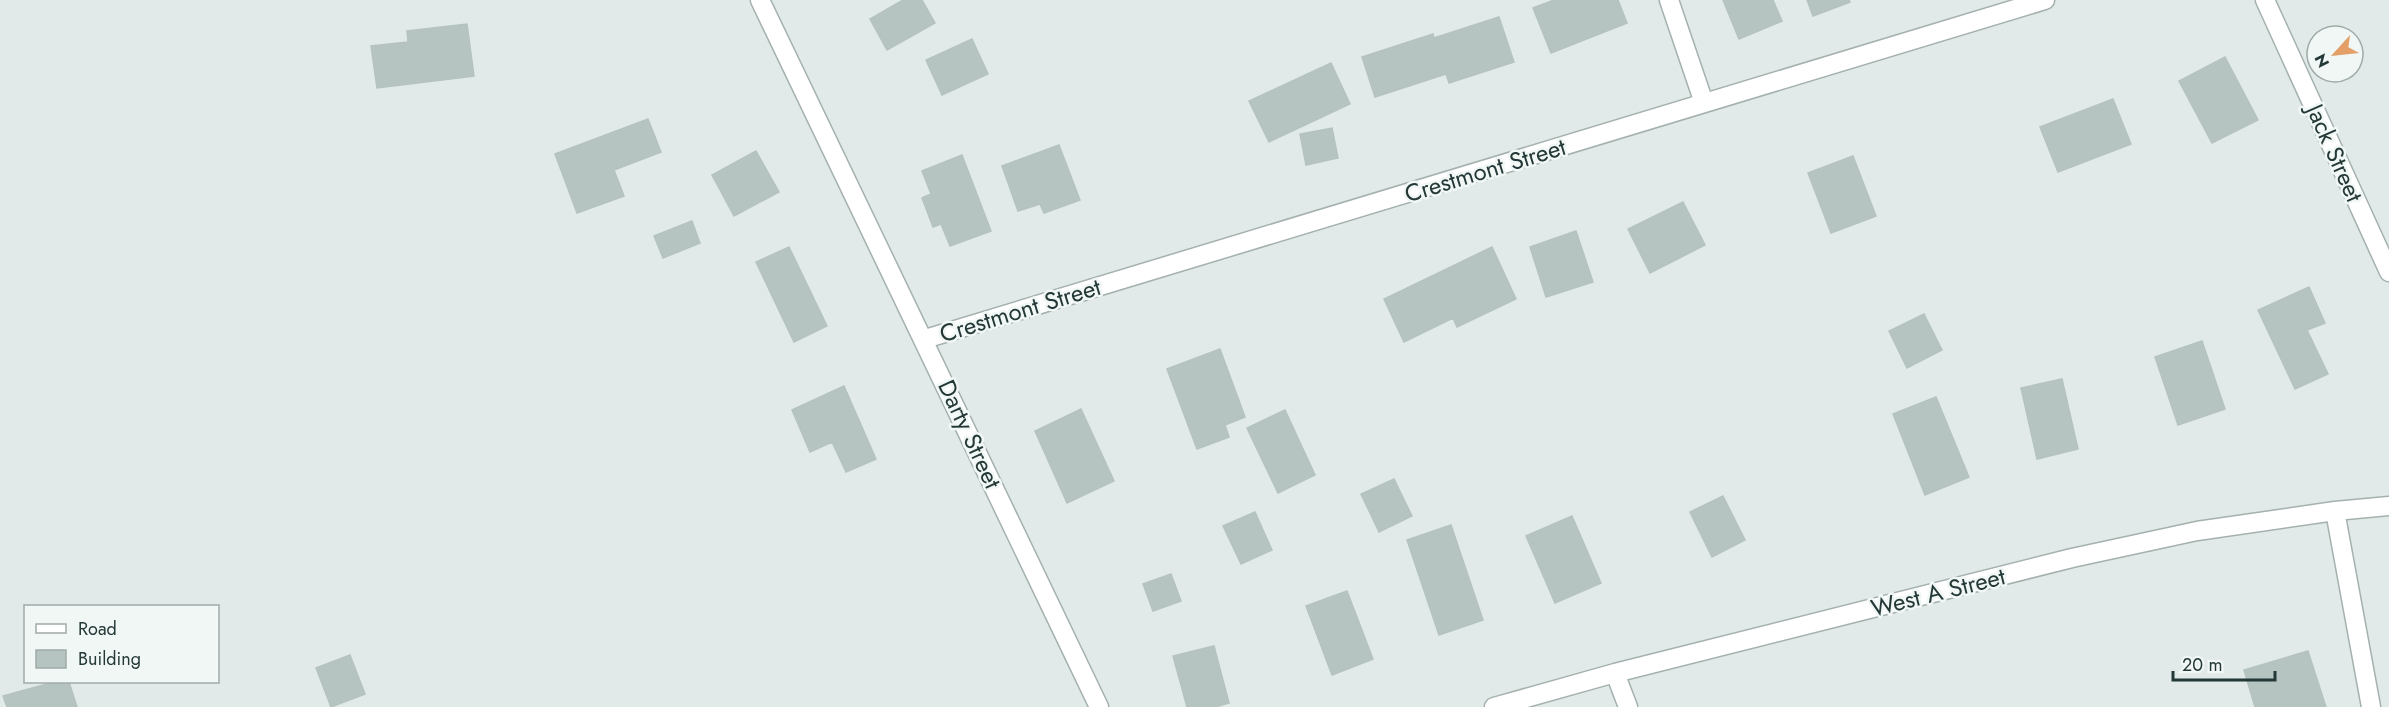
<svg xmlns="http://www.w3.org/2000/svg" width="2389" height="707" font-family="Jost,sans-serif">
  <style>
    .building { fill: #b6c4c1; stroke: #b4c3c0; stroke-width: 1.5 }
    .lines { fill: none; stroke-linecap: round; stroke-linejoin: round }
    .minor-casing { stroke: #a4b1af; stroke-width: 21 }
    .minor { stroke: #fff; stroke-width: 18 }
    .labels { text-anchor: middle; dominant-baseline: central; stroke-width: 5; stroke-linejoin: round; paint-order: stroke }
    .street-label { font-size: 24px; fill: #233837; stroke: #f1f7f5 }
  </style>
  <rect width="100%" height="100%" fill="#e1eae8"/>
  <path class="building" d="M903,0H922L935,23L887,50L870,19Z
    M1554,0H1618L1627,23L1551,53L1533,8Z
    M1723,0H1773L1782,21L1739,39Z
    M1807,0H1849L1850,2L1813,16Z
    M1499,17L1514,62L1449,83L1446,74L1375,97L1362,57L1433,34L1434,38Z
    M467,24L474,76L377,88L371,46L408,42L407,31Z
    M972,39L988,74L942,95L926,60Z
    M2225,57L2258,120L2212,143L2179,81Z
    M1331,63L1350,104L1269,142L1249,101Z
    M2113,99L2131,144L2058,172L2040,127Z
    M648,119L661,152L614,170L624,196L577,213L555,154Z
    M1332,128L1338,158L1306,165L1300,134Z
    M1059,145L1080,200L1044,213L1040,204L1018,211L1002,166Z
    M756,151L779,192L734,216L712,175Z
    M962,155L991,231L950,246L941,224L933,227L922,198L931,194L922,171Z
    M1853,156L1876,216L1831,233L1808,173Z
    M1683,202L1705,245L1650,273L1628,229Z
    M692,221L700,243L663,258L654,236Z
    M1576,231L1593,282L1546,297L1530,247Z
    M789,247L827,326L794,342L756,262Z
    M1492,247L1516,299L1457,327L1453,318L1404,342L1384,299Z
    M2309,287L2325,323L2307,330L2328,374L2295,389L2258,310Z
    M1924,314L1942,350L1907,368L1889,331Z
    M2202,341L2225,409L2178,425L2155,357Z
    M1220,349L1245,417L1225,425L1229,437L1197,449L1167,369Z
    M2062,379L2078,449L2037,459L2021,388Z
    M844,386L876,459L846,472L832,442L810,452L792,410Z
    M1936,397L1969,477L1925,495L1893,414Z
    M1081,409L1114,481L1067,503L1035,431Z
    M1285,410L1315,475L1278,493L1247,428Z
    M1394,479L1412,516L1379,532L1361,494Z
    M1723,496L1745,540L1712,557L1690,512Z
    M1255,512L1272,550L1241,564L1223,526Z
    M1572,516L1601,583L1555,603L1526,536Z
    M1451,525L1483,620L1439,635L1407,540Z
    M1171,574L1181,601L1153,611L1143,584Z
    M1347,591L1373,659L1332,675L1306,606Z
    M1214,646L1229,703L1215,707H1187L1173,656Z
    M2308,651L2326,707H2255L2244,670Z
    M350,655L365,694L331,707L316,668Z
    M54,682H69L77,707H7L3,696Z"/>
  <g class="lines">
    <g class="minor-casing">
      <path id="minor" d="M760,0L1099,707
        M1669,0L1704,103
        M2265,0L2389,272
        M925,339L2045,0
        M2335,511L2371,707
        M1615,673L1628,707
        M1494,707L1615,673L2072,558L2197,531L2335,511L2389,506"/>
    </g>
    <use href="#minor" class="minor"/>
  </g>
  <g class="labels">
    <g class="street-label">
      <text transform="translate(2335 153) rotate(66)">Jack Street</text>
      <text transform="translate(1485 170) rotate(-17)">Crestmont Street</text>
      <text transform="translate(1020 310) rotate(-17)">Crestmont Street</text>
      <text transform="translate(970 434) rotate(65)">Darty Street</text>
      <text transform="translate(1938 592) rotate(-14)">West A Street</text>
    </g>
  </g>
  <rect x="24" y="605" width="195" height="78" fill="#f1f7f5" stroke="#9faba9" stroke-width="1.5"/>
  <rect x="36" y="624" width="30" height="9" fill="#ffffff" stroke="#9faba9" stroke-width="1.5"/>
  <text x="78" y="635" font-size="18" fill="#233837">Road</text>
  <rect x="36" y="650" width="30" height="18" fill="#b6c4c1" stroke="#9faba9" stroke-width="1.5"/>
  <text x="78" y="665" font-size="18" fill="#233837">Building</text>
  <g transform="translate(2335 54) rotate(243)"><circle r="28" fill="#f1f7f5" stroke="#9faba9" stroke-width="1.5"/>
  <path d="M0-4.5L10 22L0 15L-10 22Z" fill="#e39f66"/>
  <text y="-9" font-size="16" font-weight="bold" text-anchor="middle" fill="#233837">N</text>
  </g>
  <path d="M2173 671v9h102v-9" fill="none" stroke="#233837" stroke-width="3"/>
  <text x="2182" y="671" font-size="18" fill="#233837" stroke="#f1f7f5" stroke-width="4.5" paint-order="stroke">20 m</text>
</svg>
